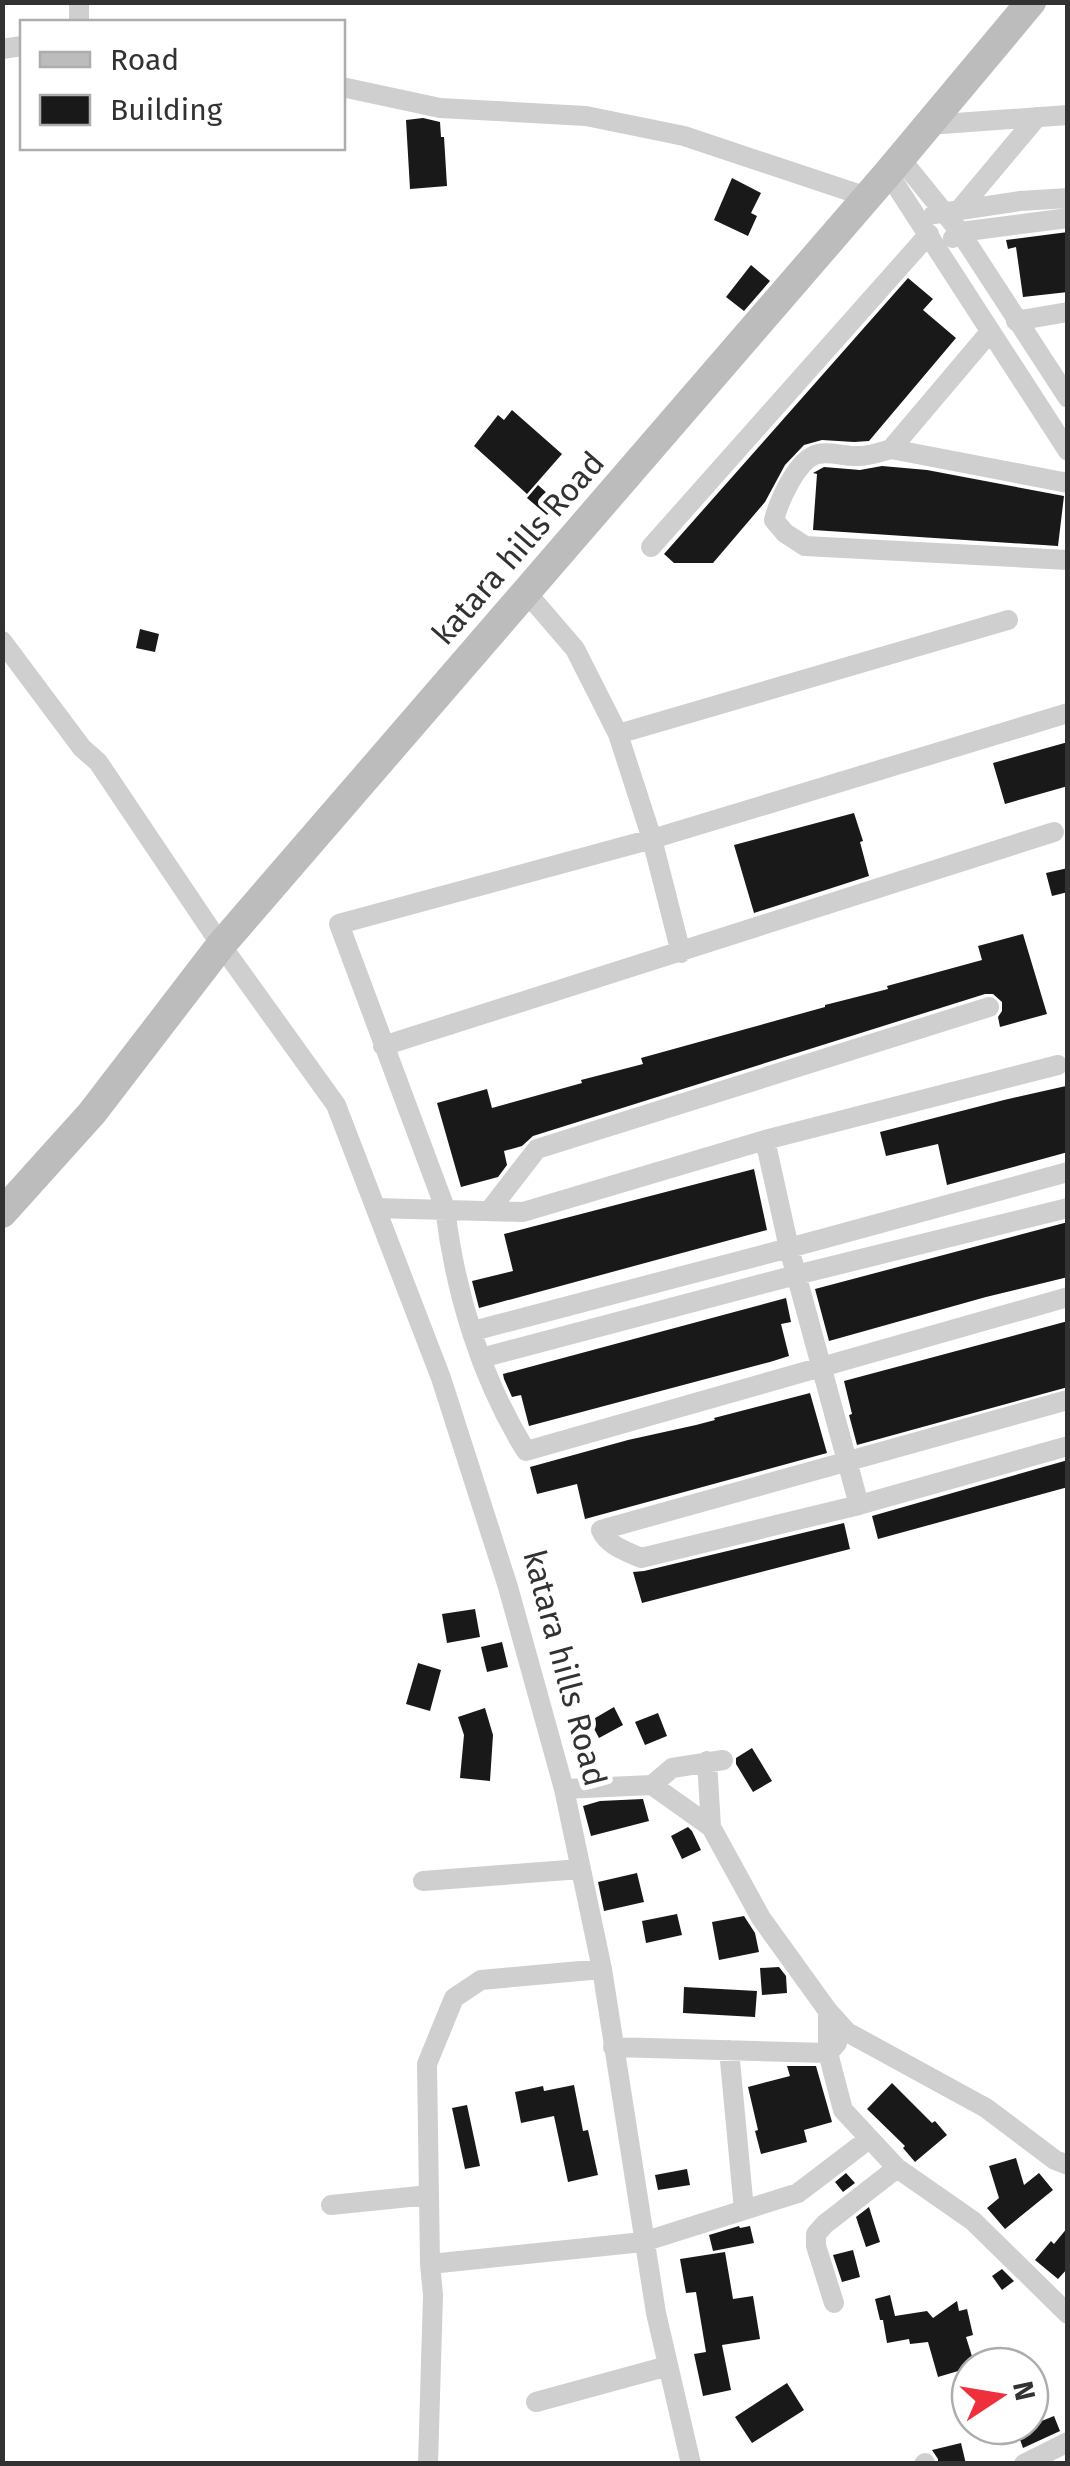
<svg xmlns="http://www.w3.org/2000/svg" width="1070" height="2466" font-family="'Fira Sans',sans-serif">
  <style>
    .building { fill: #191919 }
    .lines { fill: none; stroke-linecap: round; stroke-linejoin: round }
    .minor { stroke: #cfcfcf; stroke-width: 20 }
    .secondary { stroke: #bcbcbc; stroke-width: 30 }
    .labels { text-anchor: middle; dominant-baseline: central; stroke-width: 10; stroke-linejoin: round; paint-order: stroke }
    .street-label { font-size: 32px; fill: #323232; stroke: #fff }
  </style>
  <rect width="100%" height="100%" fill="#fff"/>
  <path class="building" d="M423,118L440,122L441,137H444L447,186L410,189L406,120Z
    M732,178L761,193L751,213L757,216L748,236L714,220Z
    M1068,232V292L1023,297L1016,247L1008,249L1006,240Z
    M751,265L770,281L744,311L726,297Z
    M908,278L933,299L923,310L956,338L869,441L854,442L822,440L804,445L785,465L765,502L713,563H674L664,554Z
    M512,410L562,454L527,494L474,446L498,415L504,420Z
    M882,466L927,470L1064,496L1058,546L813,530L817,474L813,473L824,467L860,470Z
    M538,485L558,503L547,515L527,498Z
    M140,629L159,634L155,652L136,648Z
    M1068,742V786L1005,804L993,763Z
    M854,813L863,841L860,842L869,876L754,913L734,845Z
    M1068,868V892L1052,896L1046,873Z
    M1023,934L1047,1014L1000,1027L998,1017L1002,1011V1002L993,994H985L533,1136L522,1146L504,1151L507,1165L498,1177L461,1187L437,1103L487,1089L492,1108L582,1083L581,1080L643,1064L641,1058L825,1007V1005L888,989L887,986L982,960L978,946Z
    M1066,1086L1068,1152L947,1185L938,1144L886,1156L880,1132L1004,1100Z
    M754,1169L767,1230L479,1308L472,1281L513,1271L504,1234Z
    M1068,1222V1277L986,1297L829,1341L815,1289Z
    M786,1298L791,1322L781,1324L789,1356L770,1362L529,1426L521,1395L512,1397L504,1379L503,1374Z
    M1068,1321V1387L857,1445L849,1415L852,1414L844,1381Z
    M810,1393L827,1453L585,1519L577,1484L537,1494L530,1467L628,1440L696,1425L715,1420L714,1418Z
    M1068,1460V1487L878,1539L872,1516Z
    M844,1523L850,1549L642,1603L633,1572L644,1571Z
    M475,1609L480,1637L447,1643L442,1614Z
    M502,1642L508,1667L487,1672L481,1647Z
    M418,1663L441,1670L430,1711L406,1704Z
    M614,1707L623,1725L599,1738L590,1721Z
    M485,1708L493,1735L490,1781L460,1778L464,1735L458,1717Z
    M658,1713L667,1736L645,1745L635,1722Z
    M752,1748L772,1781L753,1792L736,1764V1758Z
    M643,1799L649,1821L591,1836L583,1806L600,1801Z
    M688,1827L692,1831L701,1850L682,1859L671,1836Z
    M637,1873L644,1902L604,1911L598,1882Z
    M677,1914L682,1935L646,1943L642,1921Z
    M744,1916L755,1933L759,1952L719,1960L712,1922Z
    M779,1967L786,1976L787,1993L762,1995L760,1968Z
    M684,1987L757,1991L755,2017L683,2013Z
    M787,2066H816L832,2122L804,2130L807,2142L761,2154L755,2131L758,2130L748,2087L790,2076Z
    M892,2083L932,2123L935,2121L947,2135L915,2162L903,2148L905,2146L867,2109Z
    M574,2085L583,2131L588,2130L598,2175L568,2182L554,2116L521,2123L515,2092L543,2086L544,2091Z
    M467,2105L480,2166L465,2169L452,2108Z
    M1016,2158L1024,2185L1039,2173L1053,2190L1005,2229L987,2208L999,2198L989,2166Z
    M687,2169L690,2185L658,2190L655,2175Z
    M846,2173L855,2183L843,2192L835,2182Z
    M869,2207L880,2242L866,2247L856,2217Z
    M739,2226L740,2228L750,2226L754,2243L713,2251L709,2235Z
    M1068,2227V2268L1058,2279L1035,2260L1051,2241L1054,2244Z
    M853,2250L860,2277L842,2282L833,2255Z
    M725,2252L733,2299L753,2296L760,2339L722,2345L731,2390L703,2396L694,2354L706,2352L696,2292L686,2293L680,2259Z
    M1002,2269L1014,2281L1002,2290L992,2276Z
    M890,2295L895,2316L927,2311L933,2318L957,2301L959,2311L967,2309L973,2335L966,2337L975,2366L938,2377L928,2342L910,2344L909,2339L887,2343L883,2320H880L875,2299Z
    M787,2383L804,2410L752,2443L735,2417Z
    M1054,2416L1060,2431L1023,2448L1017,2431Z
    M961,2443L966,2464H938V2459L932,2450Z"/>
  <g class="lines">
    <path class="minor" d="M79,22V2
      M2,49L22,46
      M342,87L440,108L586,116L684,136L867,197
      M928,125L1068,115
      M900,158L960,232L1068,398
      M888,173L1068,451
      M960,209L1037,117
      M934,214L1020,201L1068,198
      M953,238L960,232L1068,218
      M1016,321L1068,312
      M990,332L891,449L1068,483
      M891,449C881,452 869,456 859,456C845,457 831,451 818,454C797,459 779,501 774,520L785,533L805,546L1068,560
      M651,547L929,234
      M526,592L575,649L618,734
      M2,641L82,748L98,762L221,945L336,1105L441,1378L508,1587L564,1789L602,1969L656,2313L691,2464
      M1068,713L652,839L339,924L445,1208C455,1292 481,1379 526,1451L1068,1297
      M681,953L652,839L618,734L1008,620
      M383,1046L1054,832
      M765,1140L789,1248L859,1505
      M376,1208L523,1212L765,1140L1058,1065
      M489,1211L537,1149L989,1007
      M473,1331L789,1248L1068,1172
      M481,1358L796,1275L1068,1208
      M1068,1400L601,1530C608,1546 626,1551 641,1558L859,1505L1068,1446
      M707,1761L711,1827
      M652,1785L672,1768L723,1760
      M564,1789L652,1785L711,1827L761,1918L828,2011L847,2032L986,2108L1055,2160L1068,2165
      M423,1881L581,1869
      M828,2011V2053L843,2110L897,2168L973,2221L1068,2314
      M613,2047L828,2053L837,2043
      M729,2050L744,2210
      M331,2205L429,2195
      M430,2264L643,2242L798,2193L869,2139
      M834,2303L816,2246V2234L825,2224L897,2168
      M536,2402L668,2366
      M428,2464L433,2295L430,2264L427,2064L454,1998L481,1980L602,1969
      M924,2464L925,2463
      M1024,2464L1068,2442"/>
    <path class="secondary" d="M2,1213L92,1113L221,945L888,173L1031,2"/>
  </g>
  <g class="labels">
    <g class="street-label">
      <text transform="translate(518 548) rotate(-49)">katara hills Road</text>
      <text transform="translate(565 1668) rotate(75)">katara hills Road</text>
    </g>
  </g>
  <rect width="1070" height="2466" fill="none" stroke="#323232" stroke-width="10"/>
  <rect x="20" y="20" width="325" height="130" fill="#ffffff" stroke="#adadad" stroke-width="2.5"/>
  <rect x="40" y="52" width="50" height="15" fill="#bcbcbc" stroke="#adadad" stroke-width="2.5"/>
  <text x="110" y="70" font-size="30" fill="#323232">Road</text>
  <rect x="40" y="95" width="50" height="30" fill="#191919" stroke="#adadad" stroke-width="2.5"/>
  <text x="110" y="120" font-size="30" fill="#323232">Building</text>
  <g transform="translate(1000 2396) rotate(78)"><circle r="48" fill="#ffffff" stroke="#adadad" stroke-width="2.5"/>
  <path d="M0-8L18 38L0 25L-18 38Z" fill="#ed303c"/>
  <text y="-15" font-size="28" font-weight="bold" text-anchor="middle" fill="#323232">N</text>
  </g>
</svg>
